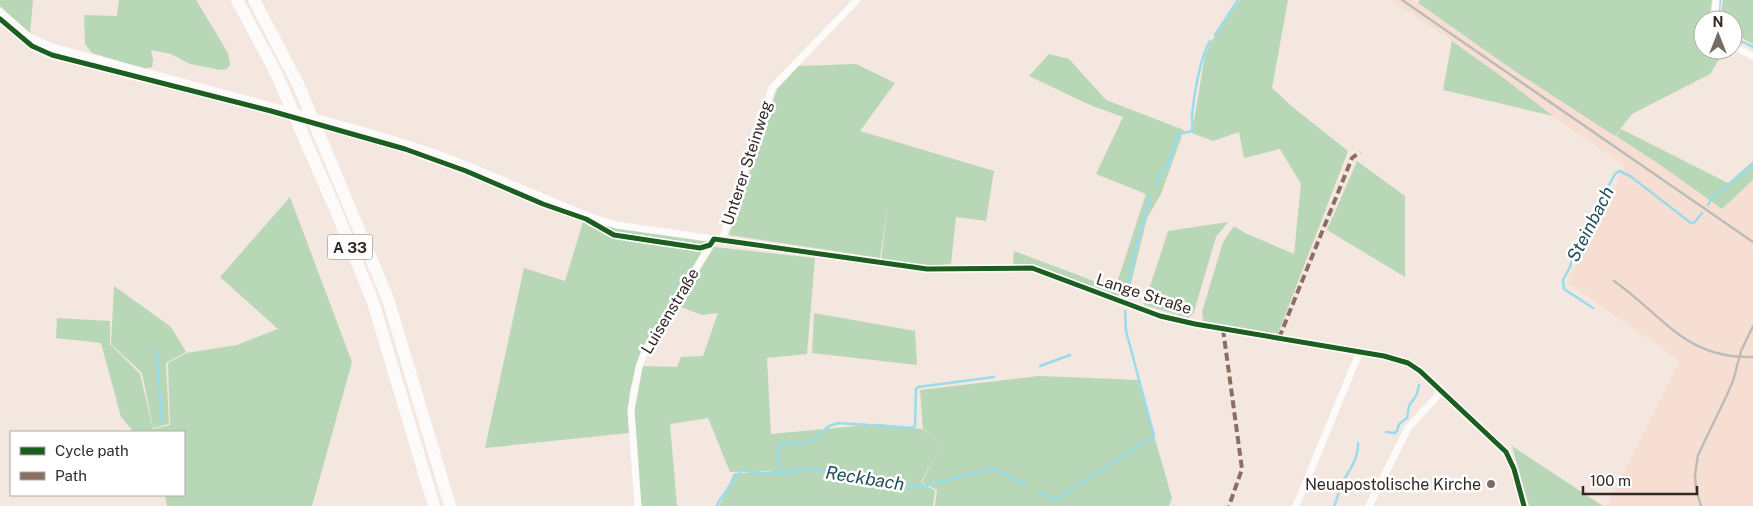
<svg xmlns="http://www.w3.org/2000/svg" width="1753" height="506" font-family="'Public Sans',sans-serif">
  <style>
    .built { fill: #f6dfd2 }
    .green { fill: #b8d7b7 }
    .lines { fill: none; stroke-linecap: round; stroke-linejoin: round }
    .stream { stroke: #98dcee; stroke-width: 2.5 }
    .minor { stroke: #fdfbfa; stroke-width: 7 }
    .motorway { stroke: #fdfbfa; stroke-width: 12 }
    .rail { stroke: #bebcba; stroke-width: 2.5 }
    .quiet { stroke: #8d6e63; stroke-width: 4; stroke-dasharray: 8 4; stroke-linecap: butt }
    .cycleway-casing { stroke: #fff; stroke-width: 8 }
    .cycleway { stroke: #1b5e20; stroke-width: 5 }
    .poi-dot { fill: #766c66; stroke: #fff; stroke-width: 2 }
    .labels { text-anchor: middle; dominant-baseline: central; stroke-width: 5; stroke-linejoin: round; paint-order: stroke }
    .shield { fill: #fff; stroke: #706966; stroke-width: 1 }
    .shield-label { font-size: 15px; font-weight: bold; fill: #322925 }
    .street-label { font-size: 16px; fill: #322925; stroke: #fff }
    .poi-label { font-size: 16px; fill: #322925; stroke: #fff; text-anchor: end }
    .water-label { font-size: 18px; font-style: italic; fill: #1f4c59; stroke: #fff }
  </style>
  <rect width="100%" height="100%" fill="#f4e7df"/>
  <path class="built" d="M1391,0H1414L1513,70L1659,164L1722,209L1753,180V506H1607L1680,361L1567,282L1625,166L1539,107L1475,56Z"/>
  <path class="green" d="M0,0H33L30,33L0,6Z
    M119,0H196L228,53L230,65L227,69L221,70L190,64L171,54L151,50L153,60L152,67L145,69L92,53L85,44L84,15L117,16Z
    M1240,0H1288L1272,88L1295,109L1348,151L1278,334L1203,321L1202,312L1223,242L1234,226L1245,233L1294,254L1301,184L1280,149L1244,158L1239,132L1213,141L1192,133L1205,55L1211,42Z
    M1420,0H1712L1709,20H1703V50H1720L1723,53L1710,74L1632,114L1615,136L1513,70L1418,3Z
    M1723,0H1753V44L1733,33V20H1720Z
    M1452,41L1497,73L1553,116L1443,90Z
    M1049,54L1069,59L1106,100L1184,130L1161,194L1147,218L1127,300L1033,264H1013L1014,251L1115,289L1146,194L1096,174L1123,117L1090,105L1029,76Z
    M856,64L895,83L860,131L994,171L986,221L956,217L951,264L929,266L881,260L888,204L880,258L729,235L777,89L799,66Z
    M1621,129L1728,183L1753,161V180L1722,209L1659,164L1616,136Z
    M1357,161L1405,196V277L1327,230Z
    M290,197L352,362L312,506H167L165,495H184V432H134L121,417L101,343L56,338L57,318L110,321V344L140,374L153,429L170,425L168,363L186,353L237,345L278,329L220,277Z
    M583,222L611,238L702,252L637,365L630,390L628,410L629,433L485,448L524,268L565,281Z
    M596,222L707,241V243L699,245L615,232Z
    M1228,222L1216,237L1194,312L1189,318L1144,305L1168,231Z
    M714,247L815,258L807,354L767,358L771,434L877,424L922,429L942,444L923,429L920,390L1039,376L1138,380L1172,498L1169,506H935L937,490L922,482L940,448L921,482L935,491L933,506H719L734,473L770,472L771,467L770,471L730,472L708,418L670,424L677,506H641L633,411L641,366L677,367L681,357L703,356L718,313L702,315L678,306Z
    M114,286L171,327L186,352L166,363L169,424L153,428L142,373L111,344Z
    M814,313L915,331L917,365L812,353Z
    M1512,446L1603,506H1529Z"/>
  <g class="lines">
    <path class="stream" d="M1718,16L1720,0
      M1215,35L1238,0
      M1733,37L1753,47
      M1156,185L1163,170L1168,165L1178,134L1192,131C1193,125 1192,120 1192,115C1194,95 1200,57 1210,41
      M1708,205L1712,198L1753,165
      M1126,295L1140,231L1151,196
      M1593,308L1564,289L1563,280L1570,267L1577,243L1589,229L1600,201L1615,174L1619,171L1630,176L1691,223H1694L1702,213
      M156,350L162,422
      M1040,366L1070,355
      M875,425L912,428L915,426L916,389L918,387L994,377
      M1386,432L1395,433L1397,431L1399,424L1407,418L1409,406L1417,394L1419,385
      M778,472C781,463 775,452 780,444L808,443L816,438L829,426L838,423L869,425
      M1039,492L1055,500L1154,436L1126,331L1125,311
      M717,506L719,501L741,470L760,473H795L798,469H814L921,487L994,468L1027,486
      M1334,506C1337,500 1338,493 1341,487C1347,472 1359,460 1358,443"/>
    <path class="minor" d="M0,12L29,37L52,47L372,133L433,152L469,166L590,217L616,225L927,269L1032,268L1160,316L1195,324L1384,356L1408,363L1420,371L1506,452L1514,469L1524,506
      M1715,20L1716,0
      M1733,46L1753,56
      M722,240L772,88L857,0
      M638,506L631,410L639,367L645,351L714,239
      M1296,506L1360,351
      M1369,506L1408,428L1442,391"/>
    <path class="motorway" d="M237,0L276,73L337,213L373,302L434,506
      M254,0L298,84L388,299L450,506"/>
    <path class="rail" d="M1402,0L1753,242
      M1614,281C1664,316 1685,359 1753,357
      M1701,506L1696,489L1695,475L1698,455L1726,397L1733,381L1741,351L1753,326"/>
    <path class="quiet" d="M1223,329L1242,469L1229,506
      M1279,338L1352,158L1360,152"/>
    <g class="cycleway-casing">
      <path id="cycleway" d="M0,19L32,46L52,55L271,111L405,149L466,171L543,204L586,219L614,235L700,248L710,245L714,239L927,269L1032,268L1160,316L1195,324L1384,356L1408,363L1420,371L1506,452L1514,469L1524,506"/>
    </g>
    <use href="#cycleway" class="cycleway"/>
  </g>
  <circle class="poi-dot" cx="1491" cy="484" r="5"/>
  <g class="labels">
    <rect class="shield" x="327.5" y="234.5" width="45" height="25" rx="4"/>
    <g class="shield-label">
      <text x="350" y="247">A 33</text>
    </g>
    <g class="street-label">
      <text transform="translate(747 163) rotate(-72)">Unterer Steinweg</text>
      <text transform="translate(1144 294) rotate(18)">Lange Straße</text>
      <text transform="translate(670 311) rotate(-59)">Luisenstraße</text>
    </g>
    <g class="poi-label">
      <text x="1481" y="484">Neuapostolische Kirche</text>
    </g>
    <g class="water-label">
      <text transform="translate(1590 224) rotate(-63)">Steinbach</text>
      <text transform="translate(865 478) rotate(9)">Reckbach</text>
    </g>
  </g>
  <rect x="10" y="431" width="175" height="65" fill="#ffffff" stroke="#ada9a8"/>
  <rect x="20" y="447" width="25" height="8" fill="#1b5e20" stroke="#ada9a8"/>
  <text x="55" y="456" font-size="15" fill="#322925">Cycle path</text>
  <rect x="20" y="472" width="25" height="8" fill="#8d6e63" stroke="#ada9a8"/>
  <text x="55" y="481" font-size="15" fill="#322925">Path</text>
  <g transform="translate(1718 35)"><circle r="24" fill="#ffffff" stroke="#ada9a8"/>
  <path d="M0-4L9 19L0 12L-9 19Z" fill="#766c66"/>
  <text y="-8" font-size="14" font-weight="bold" text-anchor="middle" fill="#322925">N</text>
  </g>
  <path d="M1583 486v8h114v-8" fill="none" stroke="#322925" stroke-width="2.5"/>
  <text x="1590" y="486" font-size="15" fill="#322925" stroke="#ffffff" stroke-width="4" paint-order="stroke">100 m</text>
</svg>
